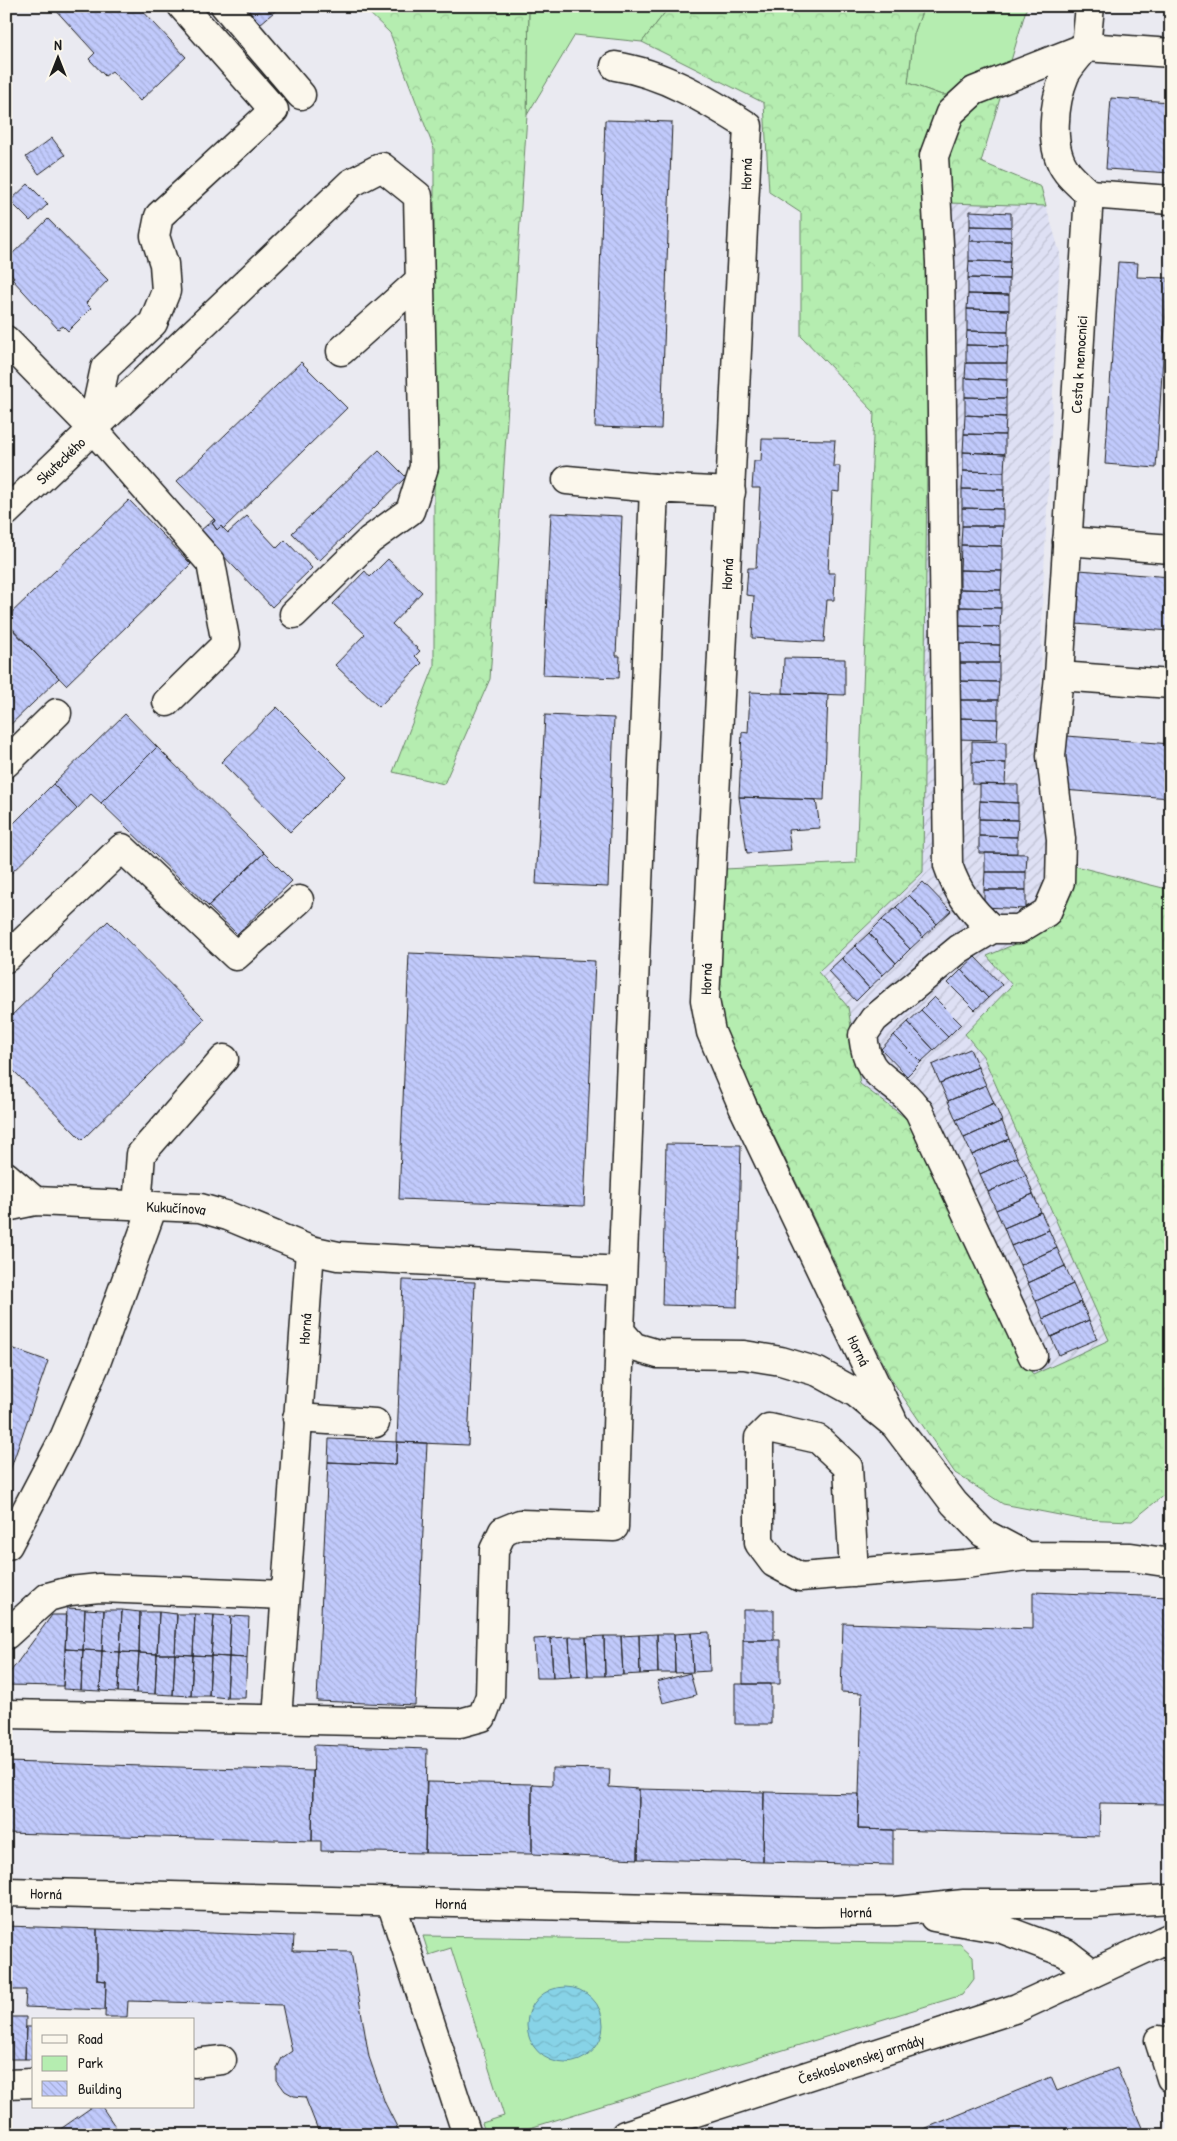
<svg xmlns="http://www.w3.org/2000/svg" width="1177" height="2141" font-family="'Patrick Hand',sans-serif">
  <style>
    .industrial { fill: url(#industrial-furrows) }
    .green { fill: #b5edb0; stroke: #688466 }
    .forest { fill: url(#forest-crowns); stroke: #688466 }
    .water { fill: url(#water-waves); stroke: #5c8a96 }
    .building { fill: url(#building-back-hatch); stroke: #1c1c1c }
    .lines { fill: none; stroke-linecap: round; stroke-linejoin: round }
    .minor-casing { stroke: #1c1c1c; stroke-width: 31 }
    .minor { stroke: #fbf7ec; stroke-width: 28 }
    .labels { text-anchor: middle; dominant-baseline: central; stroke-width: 4; stroke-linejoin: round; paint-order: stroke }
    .street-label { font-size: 15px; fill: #1c1c1c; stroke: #fbf7ec }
  </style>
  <defs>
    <pattern id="industrial-furrows" width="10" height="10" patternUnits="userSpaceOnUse" patternTransform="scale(1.25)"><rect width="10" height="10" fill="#dee0f4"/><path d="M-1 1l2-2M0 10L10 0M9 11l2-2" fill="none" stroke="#bec0d1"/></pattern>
    <pattern id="forest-crowns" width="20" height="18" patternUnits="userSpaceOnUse" patternTransform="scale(1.25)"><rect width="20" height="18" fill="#b5edb0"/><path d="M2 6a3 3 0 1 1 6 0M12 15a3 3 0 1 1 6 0" fill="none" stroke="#9bcb97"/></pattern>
    <pattern id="water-waves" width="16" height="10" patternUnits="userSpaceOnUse" patternTransform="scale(1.25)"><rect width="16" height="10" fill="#87d3e7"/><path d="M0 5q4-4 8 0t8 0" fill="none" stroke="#74b5c6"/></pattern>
    <pattern id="building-back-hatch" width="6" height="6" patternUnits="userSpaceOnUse" patternTransform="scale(1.25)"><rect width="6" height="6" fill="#c1cafc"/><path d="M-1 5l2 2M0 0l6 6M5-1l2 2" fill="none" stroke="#a5add7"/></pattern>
  </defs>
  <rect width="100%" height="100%" fill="#eaeaf1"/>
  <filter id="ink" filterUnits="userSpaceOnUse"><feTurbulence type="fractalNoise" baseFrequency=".02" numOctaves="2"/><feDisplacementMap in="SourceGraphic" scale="10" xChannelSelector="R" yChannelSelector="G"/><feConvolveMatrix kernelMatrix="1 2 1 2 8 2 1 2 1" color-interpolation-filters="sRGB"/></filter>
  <g filter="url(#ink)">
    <path class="industrial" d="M948,203L1046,206L1060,253L1042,610L1040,759L1051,846L1075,866L1055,921L1029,938L988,956L1012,985L965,1034L983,1056L1109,1340L1033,1375L907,1119L860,1084L848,1007L818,972L923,872L929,259Z"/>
    <path class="green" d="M529,6H670L642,42L575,35L527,115Z
      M924,6H1027L1001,95H942L908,83L914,34Z
      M423,1936L960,1944L973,1956L974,1979L962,1995L507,2135H486L482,2123L504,2116L451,1948L429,1955Z"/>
    <path class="forest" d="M362,6H529L527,115L490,679L444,784L393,772L434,667V149L390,33Z
      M670,6H924L914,34L908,83L942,95H1001L981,162L1041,187L1046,206L948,203L929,259L923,872L818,972L848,1007L860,1084L907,1119L1033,1375L1109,1340L983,1056L965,1034L1012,985L987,956L1029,938L1055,921L1075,866L1171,890V1489L1132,1521L1080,1519L1003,1504L955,1473L891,1379L721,1026L717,970L724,869L856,863L874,412L801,336V213L769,192L764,103L642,42Z"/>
    <path class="water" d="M527 2025a38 38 0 1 1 76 0a38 38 0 1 1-76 0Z"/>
    <path class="building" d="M52,6H138L186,57L140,101L112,71L105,76L89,59L95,53Z
      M244,6H281L260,24Z
      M1111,98L1171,102V173L1106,169Z
      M605,120L672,122L661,429L595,427Z
      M52,138L65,155L39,174L26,157Z
      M28,184L48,204L30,221L10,201Z
      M970,211L1011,213V227L970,226Z
      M48,219L108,280L86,303L91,308L68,331L63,326L58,329L12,279L14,277L6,268V260Z
      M970,226L1011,227V241H969Z
      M969,241H1011L1010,262L969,261Z
      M969,261L1010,262L1009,279L968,278Z
      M1118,262L1138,263L1137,277L1168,278L1156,468L1105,464Z
      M968,278L1009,279V295L968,294Z
      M968,294L1009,295V310L967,309Z
      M967,309L1009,310L1008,332L967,331Z
      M967,331L1008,332V346L966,345Z
      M966,345L1008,346L1007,363H966Z
      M301,362L347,408L223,529L221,526L217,530L212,523L215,521L214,519L177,481Z
      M966,363H1007V380L965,378Z
      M965,378L1007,380L1006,398L965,397Z
      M965,397L1006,398V417L965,415Z
      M965,415L1006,417L1005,435L964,434Z
      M964,434L1005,435V454L963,452Z
      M762,439L835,440L833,466H840L839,492L832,491L828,573H835L834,600H827L824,642L752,638L754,596L746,595L748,568H756L760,488H752L754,461H761Z
      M379,450L406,477L319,561L292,533Z
      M963,452L1005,454L1004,472L963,471Z
      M963,471L1004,472V490L962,489Z
      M962,489L1004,490L1003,509L962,508Z
      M129,500L191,564L66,685L6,623V618Z
      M962,508L1003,509V526H962Z
      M551,513L622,516L616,656H620L619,678L543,675Z
      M247,516L277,548L285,540L312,568L272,607L200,531L214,519L215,521L212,523L217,530L221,526L228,533Z
      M962,526H1003L1002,546L961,545Z
      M961,545L1002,546V571L960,570Z
      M388,559L422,592L392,624L420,651L415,656L422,663L379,707L335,665L365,634L333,604L365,571L370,577Z
      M960,570L1002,571L1001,590L960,589Z
      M1079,570L1171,577V631L1075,624Z
      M960,589L1001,590V608L960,607Z
      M960,607L1001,608L1000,627L959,626Z
      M10,626L59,678L6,729V630Z
      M959,626L1000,627V645L959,644Z
      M959,644L1000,645L999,663H958Z
      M784,658L845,659V695L783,693Z
      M958,663H999V682L958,681Z
      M958,681L999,682L998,700H957Z
      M750,692L828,695L824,800L739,797L742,732L748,733Z
      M957,700H998V719L957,718Z
      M277,707L346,776L290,832L221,762Z
      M125,714L157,747L101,803L91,794L77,809L53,784Z
      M545,715L614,718L608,887L536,884Z
      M957,718L998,719L997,740L956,739Z
      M1067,736L1171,744V798L1062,790Z
      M972,741L1006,742V763L972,762Z
      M157,747L264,853L208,906L101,803Z
      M972,762L1006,763L1005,785L972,784Z
      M53,784L77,809L6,878V831Z
      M980,784L1018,785V803L980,801Z
      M739,797L816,800L820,828L788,830L791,850L747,853Z
      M980,801L1018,803V820L979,819Z
      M979,819L1018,820L1017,837L979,836Z
      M979,836L1017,837V853H979Z
      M264,853L292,881L237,934L208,906Z
      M985,853L1027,854L1026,872H985Z
      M985,872H1026V890H984Z
      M923,882L951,911L937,924L909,895Z
      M984,890H1026V909L984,907Z
      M909,895L937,924L923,937L896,907Z
      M896,907L923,937L910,949L882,920Z
      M882,920L910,949L896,963L869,933Z
      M108,921L205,1019L82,1140L6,1063V1021Z
      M869,933L896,963L883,975L855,946Z
      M855,946L883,975L869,988L842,958Z
      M409,953L595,961L584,1206L399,1199Z
      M975,957L1002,985L988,998L961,970Z
      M842,958L869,988L856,1001L828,971Z
      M961,970L988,998L975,1010L948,983Z
      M934,997L961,1024L948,1037L921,1010Z
      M921,1010L948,1037L934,1050L908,1022Z
      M908,1022L934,1050L921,1062L894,1035Z
      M894,1035L921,1062L907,1076L881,1049Z
      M970,1049L978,1067L940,1083L932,1065Z
      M978,1067L986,1085L948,1101L940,1083Z
      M986,1085L994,1103L956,1120L948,1101Z
      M994,1103L1002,1121L964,1138L956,1120Z
      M1002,1121L1009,1139L972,1155L964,1138Z
      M1009,1139L1017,1157L980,1174L972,1155Z
      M666,1144L741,1145L737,1307L662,1305Z
      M1017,1157L1026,1175L988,1192L980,1174Z
      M1026,1175L1033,1194L996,1210L988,1192Z
      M1033,1194L1041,1212L1004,1228L996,1210Z
      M1041,1212L1049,1230L1011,1246L1004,1228Z
      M1049,1230L1057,1248L1020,1265L1011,1246Z
      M1057,1248L1065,1266L1028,1283L1020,1265Z
      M1065,1266L1073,1284L1036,1301L1028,1283Z
      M403,1280L475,1282L468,1445L397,1442Z
      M1073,1284L1081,1302L1043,1319L1036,1301Z
      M1081,1302L1089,1320L1051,1337L1043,1319Z
      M1089,1320L1097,1339L1059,1355L1051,1337Z
      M6,1346L48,1361L6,1482Z
      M329,1439L397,1442L396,1465L328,1462Z
      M397,1442L427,1443L415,1705L317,1701L328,1462L396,1465Z
      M1033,1592L1171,1597L1168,1804L1100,1803L1099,1836L858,1829L862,1693L841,1692L843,1623L1033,1629Z
      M67,1608L85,1609L83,1650L65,1649Z
      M85,1609L104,1610L102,1651L83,1650Z
      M104,1610H122L120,1652L102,1651Z
      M122,1610L140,1612L139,1653L120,1652Z
      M743,1610H774V1640H743Z
      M140,1612H159L157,1654L139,1653Z
      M159,1612L177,1614L175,1654H157Z
      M177,1614H195L193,1655L175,1654Z
      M195,1614L214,1615L211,1656L193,1655Z
      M52,1615H67L63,1686L6,1685V1678Z
      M214,1615L231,1616L229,1657L211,1656Z
      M231,1616L249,1617L247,1658L229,1657Z
      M709,1632L710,1671L693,1672L691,1633Z
      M691,1633L693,1672L675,1673L674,1634Z
      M657,1634L658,1673L640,1674L639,1635Z
      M657,1634H674L675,1673H658Z
      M639,1635L640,1674L623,1675L621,1636Z
      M604,1636L605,1676H588L586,1637Z
      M604,1636H621L623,1675L605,1676Z
      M569,1637L571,1677L553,1678L551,1638Z
      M569,1637H586L588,1676L571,1677Z
      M551,1638L553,1678H536L534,1639Z
      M743,1640H780V1684H743Z
      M65,1649L83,1650L81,1690L63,1689Z
      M83,1650L102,1651L100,1691L81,1690Z
      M102,1651L120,1652L118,1692L100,1691Z
      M120,1652L139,1653L136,1693L118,1692Z
      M139,1653L157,1654L155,1694L136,1693Z
      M157,1654H175L173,1695L155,1694Z
      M175,1654L193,1655L191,1696L173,1695Z
      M193,1655L211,1656L209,1696H191Z
      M211,1656L229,1657L227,1698L209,1696Z
      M229,1657L247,1658L245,1698H227Z
      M690,1673L696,1695L663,1703L657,1682Z
      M735,1684H771V1724H735Z
      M314,1745L427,1749L425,1853L321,1851V1841H312Z
      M6,1762L313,1771L312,1841L6,1833Z
      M552,1768L610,1769L609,1787L639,1789L638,1859L532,1854V1784L552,1785Z
      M427,1782L532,1784V1854L425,1853Z
      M639,1789L764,1792L763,1862L638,1859Z
      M764,1792L859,1794L858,1829L893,1830V1865L763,1862Z
      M6,1926L97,1929V1980L106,1981L105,2010L25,2007L26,1990H11V1982H6Z
      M97,1929L294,1936L293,1951L351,1952L369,2057L385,2103L401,2135H320L305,2097L294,2096L285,2091L277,2080V2068L282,2058L292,2051L282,2005L128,2001L127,2017H105L106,1981L97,1980Z
      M6,2017H11L10,2059H6Z
      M11,2017H26L25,2059H10Z
      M26,2027H34V2059H25Z
      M1117,2068L1145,2135H909L1051,2077L1057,2091Z
      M92,2107H102L121,2135H52Z"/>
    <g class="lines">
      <g class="minor-casing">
        <g id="minor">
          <path d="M225,6L301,95"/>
          <path d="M1086,47L1090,6"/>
          <path id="s1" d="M615,66C663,73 707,100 748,126L705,1000L711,1032L743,1107L892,1419"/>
          <path d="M1089,194L1171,200"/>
          <path d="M6,340L92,428L211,563L226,644L167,702"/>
          <path d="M341,351L420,280"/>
          <path d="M92,428L105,368L153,323L166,291L164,264L155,236L159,216L274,110L182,6"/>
          <path d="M567,480L654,488"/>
          <path d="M731,492L654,488L620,1331L634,1347L658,1354L744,1355L781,1361L818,1372L856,1393L895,1425L954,1503L983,1533L1026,1556L1131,1557L1171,1563"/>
          <path id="s2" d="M6,512L351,183L382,167L418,196L424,467L410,511L370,540L294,614"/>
          <path d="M1067,541L1171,549"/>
          <path d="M1059,676L1171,684"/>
          <path d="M6,763L57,713"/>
          <path d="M992,929C971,910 957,892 948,865L940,262L934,156L950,113L974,91L1086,47L1171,53"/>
          <path d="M6,958L122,848L236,956L299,900"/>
          <path d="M6,1176L35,1201"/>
          <path d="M137,1206L141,1154L224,1059"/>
          <path id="s3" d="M6,1207L35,1201L200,1208L228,1216L310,1250L338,1256L622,1271"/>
          <path id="s4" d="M1033,1356L919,1111C913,1104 907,1096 900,1091C875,1071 867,1070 863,1035L874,1019L959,949L992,929H1019L1047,912L1060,882L1061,839L1051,756L1059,676L1089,194C1082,187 1073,180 1067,172C1048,148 1054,101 1065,75C1070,65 1080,55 1086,47"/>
          <path d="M297,1418L375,1423"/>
          <path d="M8,1545L64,1438L96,1363L153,1206"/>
          <path d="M854,1573L848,1467L818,1439L769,1428L759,1438V1543L774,1563L800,1577L965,1564L1026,1556"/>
          <path d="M6,1635L48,1597L70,1591L99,1588L285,1595"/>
          <path d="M6,1714L460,1723L482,1717L490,1696L494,1550L503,1531L520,1524L614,1527L620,1331"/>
          <path id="s5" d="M277,1719L310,1250"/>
          <path id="s6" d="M6,1892L816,1912L896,1911L964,1904H1092L1171,1899"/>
          <path d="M391,1902L467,2135"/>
          <path d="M934,1917L1002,1929L1066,1953L1092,1973"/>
          <path d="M1159,2040L1171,2078"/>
          <path d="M194,2063L222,2060"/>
          <path d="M6,2084L34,2083"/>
          <path id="s7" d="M625,2135L1017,2008L1171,1937"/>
        </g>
      </g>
      <use href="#minor" class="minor"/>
    </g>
  </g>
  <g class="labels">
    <g class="street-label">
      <text transform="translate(746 174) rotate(-88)">Horná</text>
      <text stroke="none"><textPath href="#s4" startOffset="1148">Cesta k nemocnici</textPath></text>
      <text stroke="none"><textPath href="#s2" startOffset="75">Skuteckého</textPath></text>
      <text transform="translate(727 574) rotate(-87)">Horná</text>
      <text transform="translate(706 979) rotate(-88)">Horná</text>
      <text stroke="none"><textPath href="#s3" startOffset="171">Kukučínova</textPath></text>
      <text stroke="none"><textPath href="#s5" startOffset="391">Horná</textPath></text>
      <text stroke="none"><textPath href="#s1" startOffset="1406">Horná</textPath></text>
      <text stroke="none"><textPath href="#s6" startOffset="40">Horná</textPath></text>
      <text stroke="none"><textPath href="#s6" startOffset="445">Horná</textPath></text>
      <text stroke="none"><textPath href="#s6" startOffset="850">Horná</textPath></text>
      <text stroke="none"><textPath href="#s7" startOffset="248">Československej armády</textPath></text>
    </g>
  </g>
  <rect width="1177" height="2141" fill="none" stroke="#fbf7ec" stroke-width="25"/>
  <rect x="12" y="12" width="1152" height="2116" fill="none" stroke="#1c1c1c" stroke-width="2" filter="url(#ink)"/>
  <rect x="32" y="2018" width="162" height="90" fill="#fbf7ec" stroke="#a29f99"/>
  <rect x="42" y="2035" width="25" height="8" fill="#fbf7ec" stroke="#a29f99"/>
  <text x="78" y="2044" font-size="15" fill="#1c1c1c">Road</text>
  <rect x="42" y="2056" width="25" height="15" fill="#b5edb0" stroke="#a29f99"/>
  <text x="78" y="2068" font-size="15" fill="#1c1c1c">Park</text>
  <rect x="42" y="2081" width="25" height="15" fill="url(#building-back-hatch)" stroke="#a29f99"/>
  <text x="78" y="2094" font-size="15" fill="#1c1c1c">Building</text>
  <g transform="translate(58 58)" stroke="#fbf7ec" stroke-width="4" paint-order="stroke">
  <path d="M0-4L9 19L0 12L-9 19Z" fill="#1c1c1c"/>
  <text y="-8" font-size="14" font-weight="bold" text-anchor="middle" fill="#1c1c1c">N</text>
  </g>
</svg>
